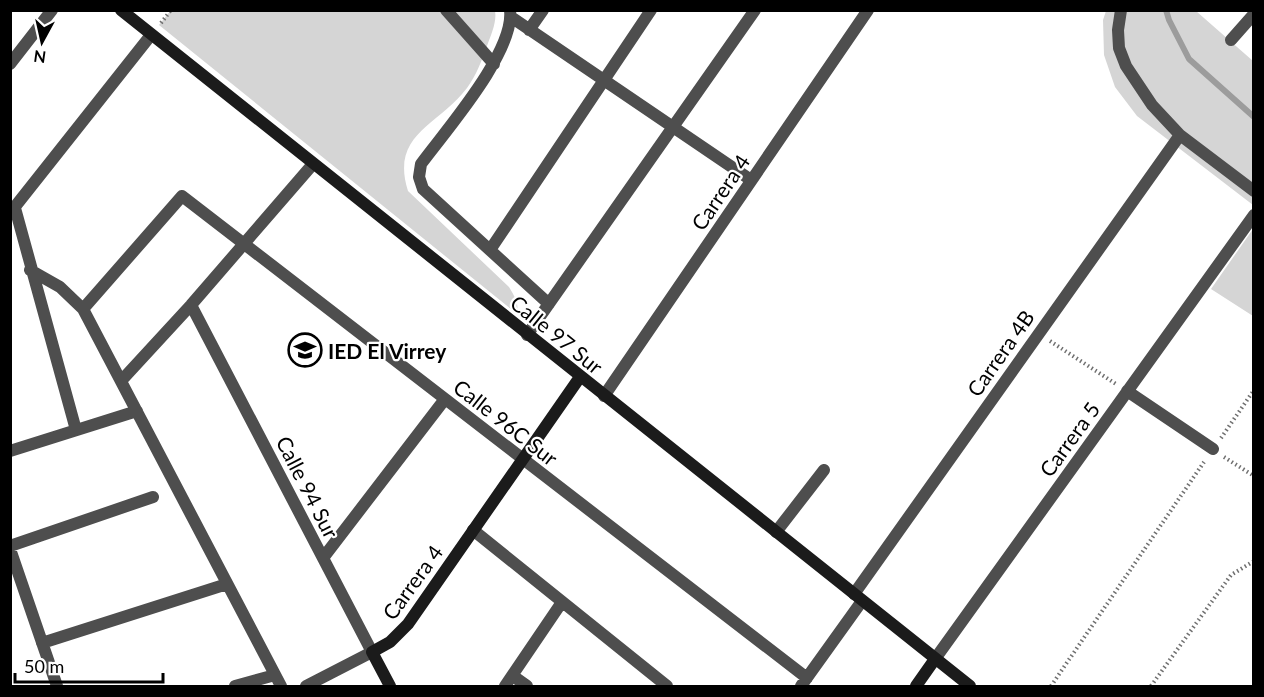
<svg xmlns="http://www.w3.org/2000/svg" width="1264" height="697" font-family="Lato,sans-serif">
  <style>
    .green { fill: #d5d5d5 }
    .lines { fill: none; stroke-linecap: round; stroke-linejoin: round }
    .stream { stroke: #9c9c9c; stroke-width: 6 }
    .path { stroke: #707070; stroke-width: 4; stroke-dasharray: 1.5 3; stroke-linecap: butt }
    .street { stroke: #4e4e4e; stroke-width: 12 }
    .secondary { stroke: #1b1b1b; stroke-width: 12 }
    .labels { text-anchor: middle; dominant-baseline: central; stroke-width: 4.5; stroke-linejoin: round; paint-order: stroke }
    .street-label { font-size: 21px; fill: #000; stroke: #fff }
    .poi-label { font-size: 21px; font-weight: bold; fill: #000; stroke: #fff; text-anchor: start }
  </style>
  <rect width="100%" height="100%" fill="#fff"/>
  <path class="green" d="M171,10L495,11C497,22 491,35 487,46C482,60 476,76 467,88C438,126 390,134 408,191L509,287C515,297 519,303 517,314L159,25Z
    M1106,11H1196L1253,61V205L1137,116L1115,87L1104,55L1103,20Z
    M1253,229V316L1211,289Z"/>
  <g class="lines">
    <path class="stream" d="M1166,10L1169,20L1189,59L1254,117"/>
    <path class="path" d="M161,23L171,10
      M1254,142V143
      M1050,341L1116,384
      M1221,438L1254,390
      M1224,457L1254,476
      M1051,686L1204,462
      M1151,686L1231,575L1254,561"/>
    <path class="street" d="M446,10L494,64
      M510,10C515,52 446,130 421,164L419,177L423,189L549,304
      M1121,10L1118,30L1119,48L1126,66L1152,105L1180,135L1254,191
      M511,17L751,180
      M529,30L543,10
      M1231,40L1254,14
      M10,64L52,10
      M15,208L76,430
      M10,213L151,35
      M490,250L651,10
      M30,270L60,287L83,309L281,686
      M191,305L372,652L306,686
      M83,309L182,196L807,678
      M527,335L755,10
      M121,381L191,305L313,164
      M1127,391L1213,449
      M604,396L868,10
      M10,451L137,411
      M473,530L667,686
      M776,532L824,470
      M10,546L153,497
      M10,549L57,686
      M323,558L445,399
      M854,594L1180,135
      M42,643L227,584
      M935,659L1254,215
      M513,676L527,686
      M235,686L275,675
      M505,686L562,602
      M801,686L862,601"/>
    <path class="secondary" d="M121,10L970,686
      M390,686L372,652L390,642L408,624L580,377
      M916,686L935,659"/>
  </g>
  <defs>
    <g id="school-ring" transform="scale(1.725)"><circle r="9.5" fill="#fff" stroke="#000" stroke-width="1.5"/><path d="M0-5L7-2L0 1L-7-2ZM-4 1L0 2.5L4 1V4Q0 6-4 4Z" fill="#000"/></g>
  </defs>
  <g fill-rule="evenodd">
    <use href="#school-ring" x="305" y="350"/>
  </g>
  <g class="labels">
    <g class="street-label">
      <text transform="translate(720 192) rotate(-56)">Carrera 4</text>
      <text transform="translate(557 334) rotate(39)">Calle 97 Sur</text>
      <text transform="translate(1000 353) rotate(-55)">Carrera 4B</text>
      <text transform="translate(506 422) rotate(38)">Calle 96C Sur</text>
      <text transform="translate(1069 439) rotate(-54)">Carrera 5</text>
      <text transform="translate(308 487) rotate(63)">Calle 94 Sur</text>
      <text transform="translate(412 582) rotate(-54)">Carrera 4</text>
    </g>
    <g class="poi-label">
      <text x="328" y="350">IED El Virrey</text>
    </g>
  </g>
  <rect width="1264" height="697" fill="none" stroke="#000000" stroke-width="24"/>
  <g transform="translate(42 42) rotate(188)" stroke="#ffffff" stroke-width="4.5" paint-order="stroke">
  <path d="M0-4.5L10 22L0 15L-10 22Z" fill="#000000"/>
  <text y="-9" font-size="16" font-weight="bold" text-anchor="middle" fill="#000000">N</text>
  </g>
  <path d="M15 673v9h148v-9" fill="none" stroke="#000000" stroke-width="3"/>
  <text x="24" y="673" font-size="18" fill="#000000" stroke="#ffffff" stroke-width="4.5" paint-order="stroke">50 m</text>
</svg>
